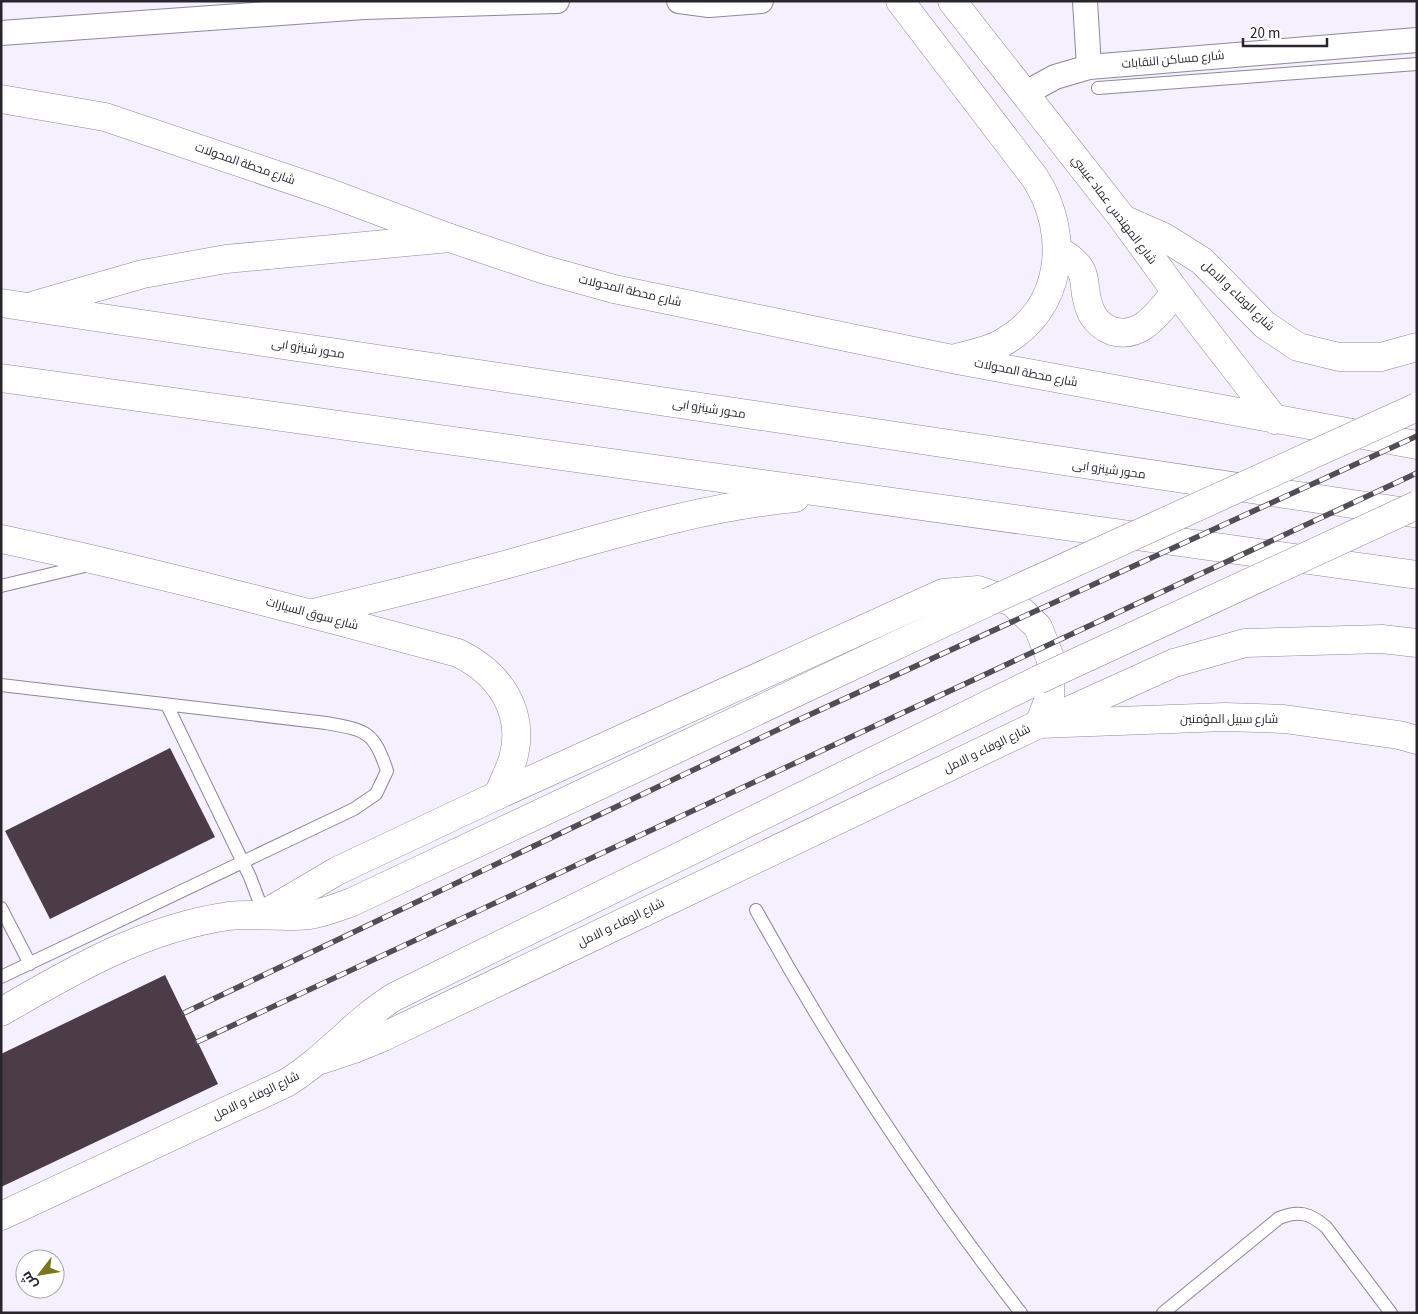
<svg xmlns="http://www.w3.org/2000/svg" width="1418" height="1314" font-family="'Source Sans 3',Cairo,sans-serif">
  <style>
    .building { fill: #4c3c47 }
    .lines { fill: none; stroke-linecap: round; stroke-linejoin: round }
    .service-casing { stroke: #8f879a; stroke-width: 14 }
    .minor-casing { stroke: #8f879a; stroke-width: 26 }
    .tertiary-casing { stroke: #8f879a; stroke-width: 29 }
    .secondary-casing { stroke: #8f879a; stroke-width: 29 }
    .primary-casing { stroke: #8f879a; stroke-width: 29 }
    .service { stroke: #fff; stroke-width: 12 }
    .minor { stroke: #fff; stroke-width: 24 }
    .tertiary { stroke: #fff; stroke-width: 28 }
    .secondary { stroke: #fff; stroke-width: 28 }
    .primary { stroke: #fff; stroke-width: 28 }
    .rail-casing { stroke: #514d56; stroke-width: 5.5 }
    .rail { stroke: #fff; stroke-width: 4; stroke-dasharray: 11; stroke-linecap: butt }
    .primary-bridge-casing { stroke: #8f879a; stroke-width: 29; stroke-linecap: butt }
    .primary-bridge { stroke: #fff; stroke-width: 28 }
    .labels { text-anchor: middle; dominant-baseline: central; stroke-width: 5; stroke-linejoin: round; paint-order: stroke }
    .street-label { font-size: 12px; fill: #28252d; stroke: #fff }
  </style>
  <rect width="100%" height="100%" fill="#f5f0fd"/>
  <path class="building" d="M170,748L215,837L50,919L5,831Z
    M165,975L218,1084L1,1187V1054Z"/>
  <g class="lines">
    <g class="service-casing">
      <path id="service" d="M1098,88L1417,64
        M1,586L89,565
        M1,685L326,723C366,730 374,731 387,771L376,794L354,809L1,977
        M167,705L250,877L264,914
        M1,908L30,964
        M756,910C834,1051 922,1185 1021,1313
        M1163,1313L1279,1218C1298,1210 1310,1213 1326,1227L1391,1313"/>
    </g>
    <g class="minor-casing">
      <path id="minor" d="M679,1L709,5L761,1
        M1085,1L1089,67
        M1,33L364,7L557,1
        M1024,94L1055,77L1089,67L1417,40"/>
    </g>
    <g class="tertiary-casing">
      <path id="tertiary" d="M900,1L1035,178C1071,234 1064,310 1000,344C987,351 970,354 956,358
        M952,1L1123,219L1176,292L1275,420
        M1,99L105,117L330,193L450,238L542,269L614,289L952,359L1417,445
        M1123,219L1164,237L1202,261L1265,325L1298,347L1339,357H1381L1417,347
        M1058,250C1097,273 1077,283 1092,314C1096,321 1104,328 1112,331C1142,340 1159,311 1176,292
        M1,539C155,572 306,612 458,653C499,673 526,711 513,759C509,771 503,783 498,795
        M1039,724L1174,663L1245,643L1382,639L1417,643"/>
    </g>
    <g class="secondary-casing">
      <path id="secondary" d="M1039,724L1225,717L1284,719L1399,735L1417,740
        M264,914L337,871L498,795L943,593L978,590L1012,602L1038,627L1051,660L1050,696L1039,724L383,1037L354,1049L321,1060"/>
    </g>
    <g class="primary-casing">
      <path id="primary" d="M1,303L1413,513
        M35,305L143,274L226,259L450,238
        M1,378L1417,575
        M313,613C384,596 455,579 526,559C615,534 703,507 795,498
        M1,1012C73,970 145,928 229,916C255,913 282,918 309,915C324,913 338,907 352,902L988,602
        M1,1216L286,1083C326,1059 354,1022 394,997L1038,680"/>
    </g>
    <use href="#service" class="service"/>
    <use href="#minor" class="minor"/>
    <use href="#tertiary" class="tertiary"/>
    <use href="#secondary" class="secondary"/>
    <use href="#primary" class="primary"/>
    <g class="rail-casing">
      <path id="rail" d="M184,1013L796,721L1417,436
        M197,1042L1417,473"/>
    </g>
    <use href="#rail" class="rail"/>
    <g class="primary-bridge-casing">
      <path id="primary-bridge" d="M988,602L1417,407
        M1038,680L1417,505"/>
    </g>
    <use href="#primary-bridge" class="primary-bridge"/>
  </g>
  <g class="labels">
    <g class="street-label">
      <text transform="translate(1173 60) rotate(-5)">شارع مساكن النقابات</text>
      <text transform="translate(245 164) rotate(19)">شارع محطة المحولات</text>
      <text transform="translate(1114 210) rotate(53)">شارع المهندس عماد عيسي</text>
      <text transform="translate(630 291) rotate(13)">شارع محطة المحولات</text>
      <text transform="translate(1238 296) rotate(44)">شارع الوفاء و الامل</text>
      <text transform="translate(308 349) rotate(9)">محور شينزو ابى</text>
      <text transform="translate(1026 373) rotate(11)">شارع محطة المحولات</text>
      <text transform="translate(709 409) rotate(9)">محور شينزو ابى</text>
      <text transform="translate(1109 470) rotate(8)">محور شينزو ابى</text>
      <text transform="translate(312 614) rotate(15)">شارع سوق السيارات</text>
      <text x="1229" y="719">شارع سبيل المؤمنين</text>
      <text transform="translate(987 749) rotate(-26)">شارع الوفاء و الامل</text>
      <text transform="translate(621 923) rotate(-26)">شارع الوفاء و الامل</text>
      <text transform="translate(256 1096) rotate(-26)">شارع الوفاء و الامل</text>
    </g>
  </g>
  <rect width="1418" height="1314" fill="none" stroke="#28252d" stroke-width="5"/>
  <g transform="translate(40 1274) rotate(239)"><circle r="24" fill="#ffffff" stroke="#a9a8ab"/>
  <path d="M0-4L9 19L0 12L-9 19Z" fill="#7a761a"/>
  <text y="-8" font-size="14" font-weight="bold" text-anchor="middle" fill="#28252d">ش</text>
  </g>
  <path d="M1243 38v8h84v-8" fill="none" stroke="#28252d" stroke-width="2.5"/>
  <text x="1250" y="38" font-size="15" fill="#28252d" stroke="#ffffff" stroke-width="4" paint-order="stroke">20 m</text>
</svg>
